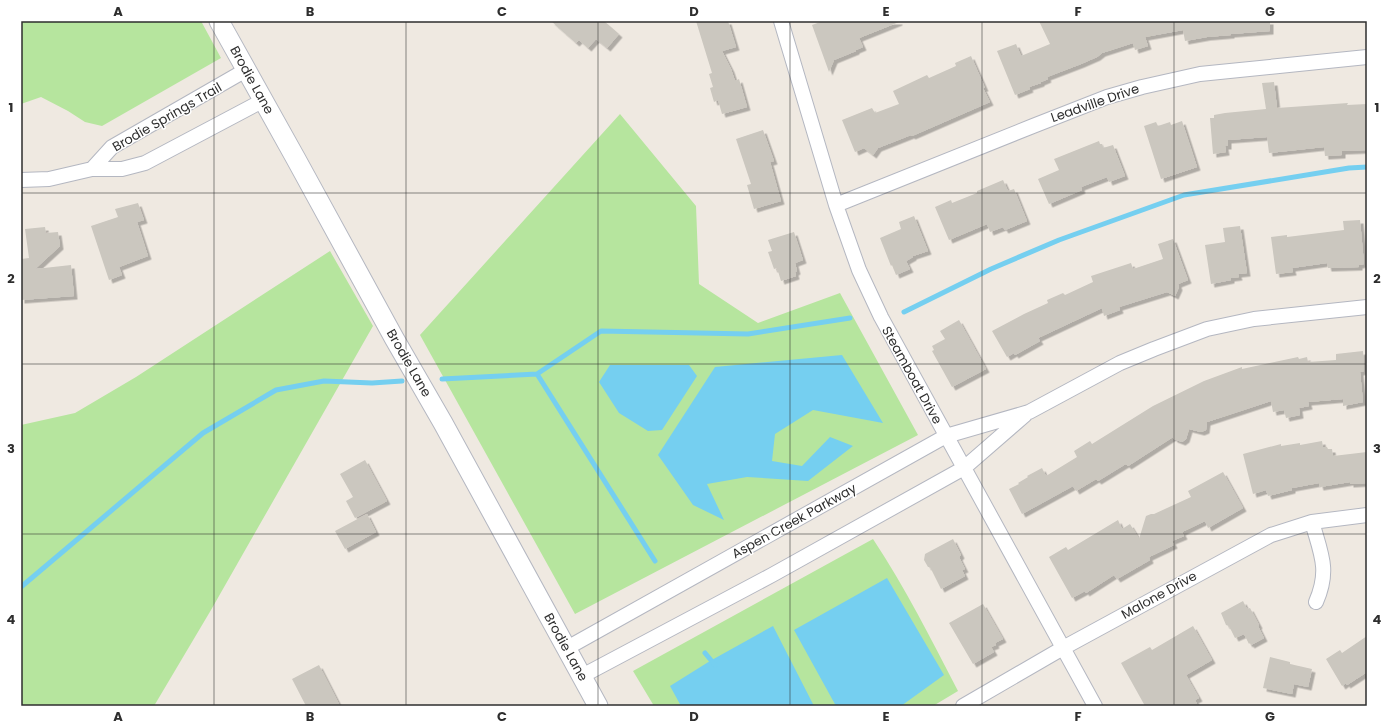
<svg xmlns="http://www.w3.org/2000/svg" width="1388" height="727" font-family="Poppins,sans-serif">
  <style>
    .green { fill: #b6e59e }
    .water { fill: #75cff0 }
    .lines { fill: none; stroke-linecap: round; stroke-linejoin: round }
    .stream { stroke: #75cff0; stroke-width: 5 }
    .building { fill: #cbc7bf; filter: url(#shadow) }
    .street-casing { stroke: #b4b7c1; stroke-width: 16 }
    .secondary-casing { stroke: #b4b7c1; stroke-width: 21 }
    .street { stroke: #fff; stroke-width: 14 }
    .secondary { stroke: #fff; stroke-width: 19 }
    .grid { fill: none; stroke: #2e2e2e; stroke-width: 1; stroke-opacity: 0.55 }
    .labels { text-anchor: middle; dominant-baseline: central; stroke-width: 3; stroke-linejoin: round; paint-order: stroke }
    .street-label { font-size: 13px; fill: #2e2e2e; stroke: #fff }
    .neatline { fill: none; stroke: #2e2e2e; stroke-width: 1.5 }
    .grid-label { font-size: 13px; text-anchor: middle; font-weight: bold; fill: #2e2e2e }
  </style>
  <defs>
    <filter id="shadow"><feDropShadow dx="3.5" dy="3.5" stdDeviation="0" flood-color="#0004"/></filter>
  </defs>
  <rect width="100%" height="100%" fill="#efe9e1"/>
  <path class="green" d="M21,21H201L221,58L102,126L85,122L68,111L41,97L21,104Z
    M620,114L696,206L699,284L758,323L840,293L918,435L575,614L420,335Z
    M330,251L373,326L211,610L154,706H21V425L75,413L136,377Z
    M873,539C905,587 931,639 958,691L933,706H654L633,671Z"/>
  <path class="water" d="M842,355L883,423L813,410L775,434L772,461L802,466L830,437L853,446L808,481L747,477L707,484L724,520L693,505L658,455L715,367Z
    M610,365H689L697,376L662,430L648,431L619,413L599,382Z
    M887,578L944,675L901,706H836L794,630Z
    M773,626L814,706H681L670,686L710,661Z"/>
  <g class="lines">
    <path class="stream" d="M904,312L991,269L1059,240L1184,195L1349,168L1367,167
      M537,374L601,331L748,334L850,318
      M442,379L537,374L655,561
      M21,587L203,433L276,390L324,381L372,383L402,381
      M705,653L715,665"/>
  </g>
  <path class="building" d="M551,21H604L619,34L607,48L596,39L588,48L579,40L576,43Z
    M696,21H728L736,47L722,51L731,69L735,81L739,79L747,107L722,114L718,100L714,102L710,88L713,87L709,74L712,73Z
    M823,21H899V22L859,38L863,47L856,50V51L834,60L829,72L812,25Z
    M1039,21H1270V31L1231,34V35L1207,37L1185,41L1183,30L1145,37L1148,46L1135,50L1133,43L1102,53L1097,57L1081,64L1047,77L1048,79L1041,82V83L1029,87L1030,89L1015,95L997,51L1016,44L1021,56L1050,44Z
    M971,56L985,88H983L990,102L912,136L911,135L878,148L873,155L864,148L855,152L842,120L872,108L875,113L899,104L893,91L927,75L929,78L956,66L955,63Z
    M1274,82L1277,108L1348,103L1347,105L1367,104V150L1342,151V155L1325,156L1324,147L1269,153L1267,137L1228,140V146H1225L1226,152L1213,154L1210,118H1214V115L1225,113L1266,109L1262,83Z
    M1182,121L1197,167L1161,179L1144,126L1156,122L1158,126L1170,122L1171,125Z
    M763,130L774,161L770,162L781,201L754,209L747,185L751,184L736,139Z
    M1099,141L1100,144H1102L1103,148L1113,145L1125,176L1109,182L1107,177L1081,187L1082,190L1049,204L1038,179L1059,170L1054,159Z
    M1003,180L1008,191L1014,189L1027,221L1005,230L1003,227L990,232L987,224L949,240L935,207L951,200L952,203L977,193V191Z
    M138,203L144,220L137,222L148,256L119,267L122,275L109,280L91,226L118,217L115,209Z
    M914,216L928,251L913,256V257L906,261L910,269L896,275L892,265L891,266L880,238L901,229L899,222Z
    M1360,220L1364,264L1359,265V267L1328,268L1327,263L1292,268L1293,272L1276,274L1271,237L1287,235V237L1344,230L1343,221Z
    M1240,226L1247,273L1238,274L1239,277L1231,278V280L1211,284L1205,245L1225,242L1223,228Z
    M45,227L46,233L58,232L60,246L35,269L71,265L74,296L21,300V259L29,258L25,229Z
    M794,232L803,260L795,263L797,271L795,272L796,276L781,281L777,268L774,269L768,252L772,251L768,240Z
    M1173,239L1188,280L1178,284L1179,287L1175,296L1167,292L1119,307L1120,310L1104,316L1102,308L1038,338L1040,341L1015,355L1014,353L1007,357L992,331L1024,314L1048,303L1047,300L1063,293L1065,295L1093,282L1091,276L1131,263L1133,269L1163,259L1158,244Z
    M959,320L986,369L952,387L932,351L934,350L932,346L945,339L940,331Z
    M1363,351L1364,371L1360,372L1363,402L1343,406V399L1308,402L1309,406L1299,408L1300,415L1286,418L1284,410L1273,412L1271,401L1207,422L1206,430L1201,432L1189,429L1186,439L1182,442L1174,439L1173,437L1128,466L1126,464L1124,465L1098,481L1096,479L1076,491L1073,486L1022,514L1009,489L1019,484L1018,483L1028,477L1027,476L1042,468L1046,476L1077,457L1074,451L1090,441L1092,444L1153,406L1204,381L1242,367V369L1298,357L1299,359L1307,357L1308,362L1336,360V354Z
    M1322,441L1323,447H1327L1328,449H1332L1333,456L1367,452V483L1350,484V482L1320,487L1319,483L1292,488V490L1268,496L1266,490L1253,494L1243,454L1281,444V446L1300,443V445Z
    M365,460L387,501L355,518L346,501L353,497L340,474Z
    M1223,472L1243,508L1208,528L1205,521L1182,532L1184,536L1172,541L1174,545L1149,557L1150,560L1117,579L1114,575L1086,593L1085,591L1072,598L1049,557L1066,547L1068,550L1118,520L1122,529L1130,524L1139,539L1146,516L1151,514H1154L1191,497L1188,491Z
    M367,514L376,532L345,549L335,531Z
    M953,539L961,555L959,557L965,569L962,570L965,576L941,589L930,567H928L924,560L925,554Z
    M1243,601L1247,609L1250,608L1259,625L1258,626L1264,638L1251,645L1250,643L1249,644L1244,634L1235,638L1229,626L1226,625L1221,613Z
    M983,604L1003,639L995,643L996,645L991,647L994,652L973,664L949,623Z
    M1193,626L1212,660L1186,675L1199,698L1195,700L1198,706H1145L1121,663L1150,647L1152,650Z
    M1367,636V672L1347,685L1346,683L1342,686L1326,659L1340,650L1342,653Z
    M1270,657L1290,662V664L1312,669L1308,687L1294,684L1292,694L1263,688Z
    M319,665L340,706H306L292,679Z"/>
  <g class="lines">
    <g class="street-casing">
      <path id="street" d="M781,21L836,205L859,270L881,317L1095,706
        M92,169L112,147L246,70
        M21,180L49,179L92,169H122L145,163L264,100
        M836,205L1033,126L1107,97L1142,87L1200,74L1367,57
        M1312,522C1321,554 1330,570 1316,602
        M567,648L946,436L1029,412L1120,363L1154,349L1207,329L1254,319L1367,307
        M582,676L772,575L964,468L1025,415
        M963,706L1063,648L1271,535L1312,522L1367,515"/>
    </g>
    <g class="secondary-casing">
      <path id="secondary" d="M219,21L296,159L394,338L443,423L598,706"/>
    </g>
    <use href="#street" class="street"/>
    <use href="#secondary" class="secondary"/>
  </g>
  <path class="grid" d="M214,21V706M406,21V706M598,21V706M790,21V706M982,21V706M1174,21V706M21,193H1367M21,364H1367M21,534H1367"/>
  <g class="labels">
    <g class="street-label">
      <text transform="translate(252 80) rotate(61)">Brodie Lane</text>
      <text transform="translate(1095 103) rotate(-19)">Leadville Drive</text>
      <text transform="translate(167 117) rotate(-30)">Brodie Springs Trail</text>
      <text transform="translate(409 363) rotate(60)">Brodie Lane</text>
      <text transform="translate(912 375) rotate(61)">Steamboat Drive</text>
      <text transform="translate(794 521) rotate(-29)">Aspen Creek Parkway</text>
      <text transform="translate(1159 595) rotate(-29)">Malone Drive</text>
      <text transform="translate(566 647) rotate(61)">Brodie Lane</text>
    </g>
  </g>
  <rect width="1388" height="727" fill="none" stroke="#ffffff" stroke-width="44"/>
  <rect x="22" y="22" width="1344" height="683" class="neatline"/>
  <g class="grid-label">
    <text x="118" y="16">A</text>
    <text x="310" y="16">B</text>
    <text x="502" y="16">C</text>
    <text x="694" y="16">D</text>
    <text x="886" y="16">E</text>
    <text x="1078" y="16">F</text>
    <text x="1270" y="16">G</text>
    <text x="11" y="112">1</text>
    <text x="1377" y="112">1</text>
    <text x="11" y="283">2</text>
    <text x="1377" y="283">2</text>
    <text x="11" y="453">3</text>
    <text x="1377" y="453">3</text>
    <text x="11" y="624">4</text>
    <text x="1377" y="624">4</text>
    <text x="118" y="721">A</text>
    <text x="310" y="721">B</text>
    <text x="502" y="721">C</text>
    <text x="694" y="721">D</text>
    <text x="886" y="721">E</text>
    <text x="1078" y="721">F</text>
    <text x="1270" y="721">G</text>
  </g>
</svg>
